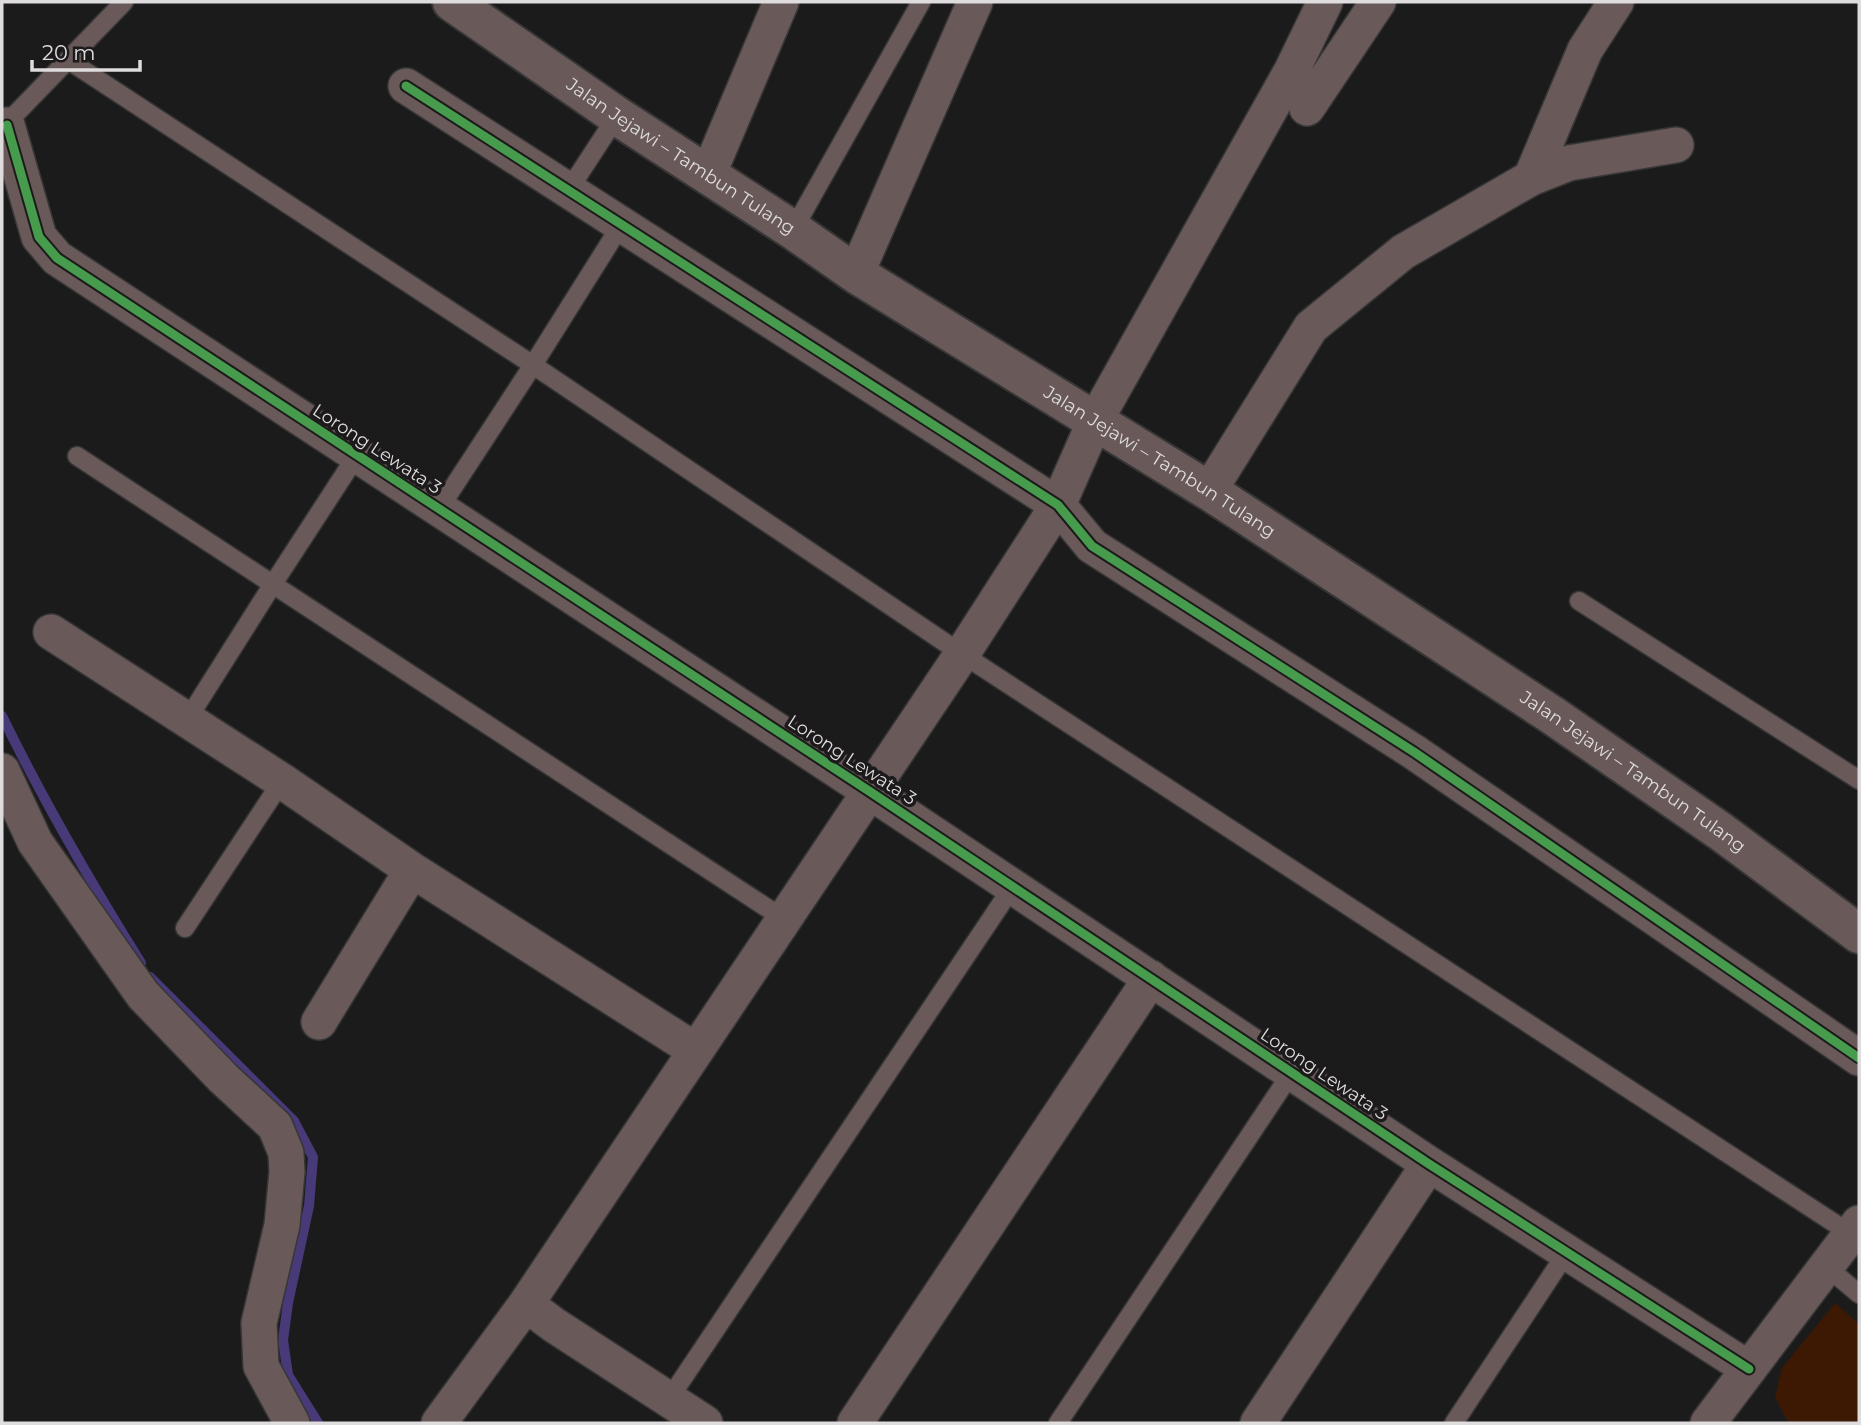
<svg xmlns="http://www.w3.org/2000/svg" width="1861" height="1425" font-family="Montserrat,sans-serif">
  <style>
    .green { fill: #3d1904 }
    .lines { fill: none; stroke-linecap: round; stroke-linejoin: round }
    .stream { stroke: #483a78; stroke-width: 10 }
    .service-casing { stroke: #373637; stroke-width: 21 }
    .minor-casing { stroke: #373637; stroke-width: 38 }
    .tertiary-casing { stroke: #373637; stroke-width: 42 }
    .service { stroke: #695959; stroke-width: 18 }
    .minor { stroke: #695959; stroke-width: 35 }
    .tertiary { stroke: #695959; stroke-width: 38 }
    .cycleway-casing { stroke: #1d1a1c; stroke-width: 13 }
    .cycleway { stroke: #469c4c; stroke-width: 9 }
    .labels { text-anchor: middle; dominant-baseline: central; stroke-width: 7; stroke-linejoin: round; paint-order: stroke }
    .street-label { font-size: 18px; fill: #dedcdd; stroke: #1d1a1c }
  </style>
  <rect width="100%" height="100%" fill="#1c1b1c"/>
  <path class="green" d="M1835,1303L1859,1324V1423H1791L1786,1419L1775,1397L1782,1368Z"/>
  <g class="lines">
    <path class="stream" d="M2,716C44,802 91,883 141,963
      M150,977L294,1121L313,1157L309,1206L288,1303L283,1340L288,1375L318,1423"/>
    <g class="service-casing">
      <path id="service" d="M68,60L533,365L962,654L1851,1234
        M3,127L124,2
        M568,191L617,116
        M793,230L921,2
        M77,456L784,919
        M439,509L533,365L621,225
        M1579,601L1859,780
        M187,720L273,584L357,455
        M185,928L282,781
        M1827,1267L1859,1294
        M669,1399L1013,886
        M1058,1423L1292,1072
        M1454,1423L1567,1252"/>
    </g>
    <g class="minor-casing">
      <path id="minor" d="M406,86L1058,505L1092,546L1414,752L1859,1058
        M1307,108L1378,2
        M7,125L39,237L57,258L869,791L1429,1164L1749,1369
        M708,175L781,2
        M1531,178L1585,50L1616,2
        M856,274L975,2
        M1209,491L1311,327L1403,252L1531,178L1569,163L1676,145
        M51,632L282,781L412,870L695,1050
        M2,771L35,842L143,995L223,1078L275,1126L286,1153L287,1172L282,1225L259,1323L261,1366L292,1423
        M319,1022L412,870
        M526,1304L554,1325L705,1423
        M439,1423L526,1304L962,654L1058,505L1095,421L1292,70L1325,2
        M855,1423L1151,978
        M1258,1423L1429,1164
        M1708,1423L1859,1223"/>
    </g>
    <g class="tertiary-casing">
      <g id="tertiary">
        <path id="s1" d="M452,2L617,116L793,230L856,274L1209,491L1552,715L1720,831L1859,934"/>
      </g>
    </g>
    <use href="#service" class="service"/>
    <use href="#minor" class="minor"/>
    <use href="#tertiary" class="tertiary"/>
    <g class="cycleway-casing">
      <path id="cycleway" d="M406,86L1058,505L1092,546L1414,752L1859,1058
        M7,125L39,237L57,258L869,791L1429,1164L1749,1369"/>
    </g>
    <use href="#cycleway" class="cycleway"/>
  </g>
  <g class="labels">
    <g class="street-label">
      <text stroke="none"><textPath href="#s1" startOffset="276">Jalan Jejawi – Tambun Tulang</textPath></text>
      <text transform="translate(377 449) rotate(33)">Lorong Lewata 3</text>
      <text stroke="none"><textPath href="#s1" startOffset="844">Jalan Jejawi – Tambun Tulang</textPath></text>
      <text transform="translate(852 760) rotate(33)">Lorong Lewata 3</text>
      <text stroke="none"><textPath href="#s1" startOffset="1410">Jalan Jejawi – Tambun Tulang</textPath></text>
      <text transform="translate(1324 1074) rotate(34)">Lorong Lewata 3</text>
    </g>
  </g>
  <rect width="1861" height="1425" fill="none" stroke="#dedcdd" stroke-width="7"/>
  <path d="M32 60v10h108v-10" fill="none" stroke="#dedcdd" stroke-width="3.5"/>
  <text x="42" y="60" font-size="21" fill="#dedcdd" stroke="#1d1a1c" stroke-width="5" paint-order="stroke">20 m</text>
</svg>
